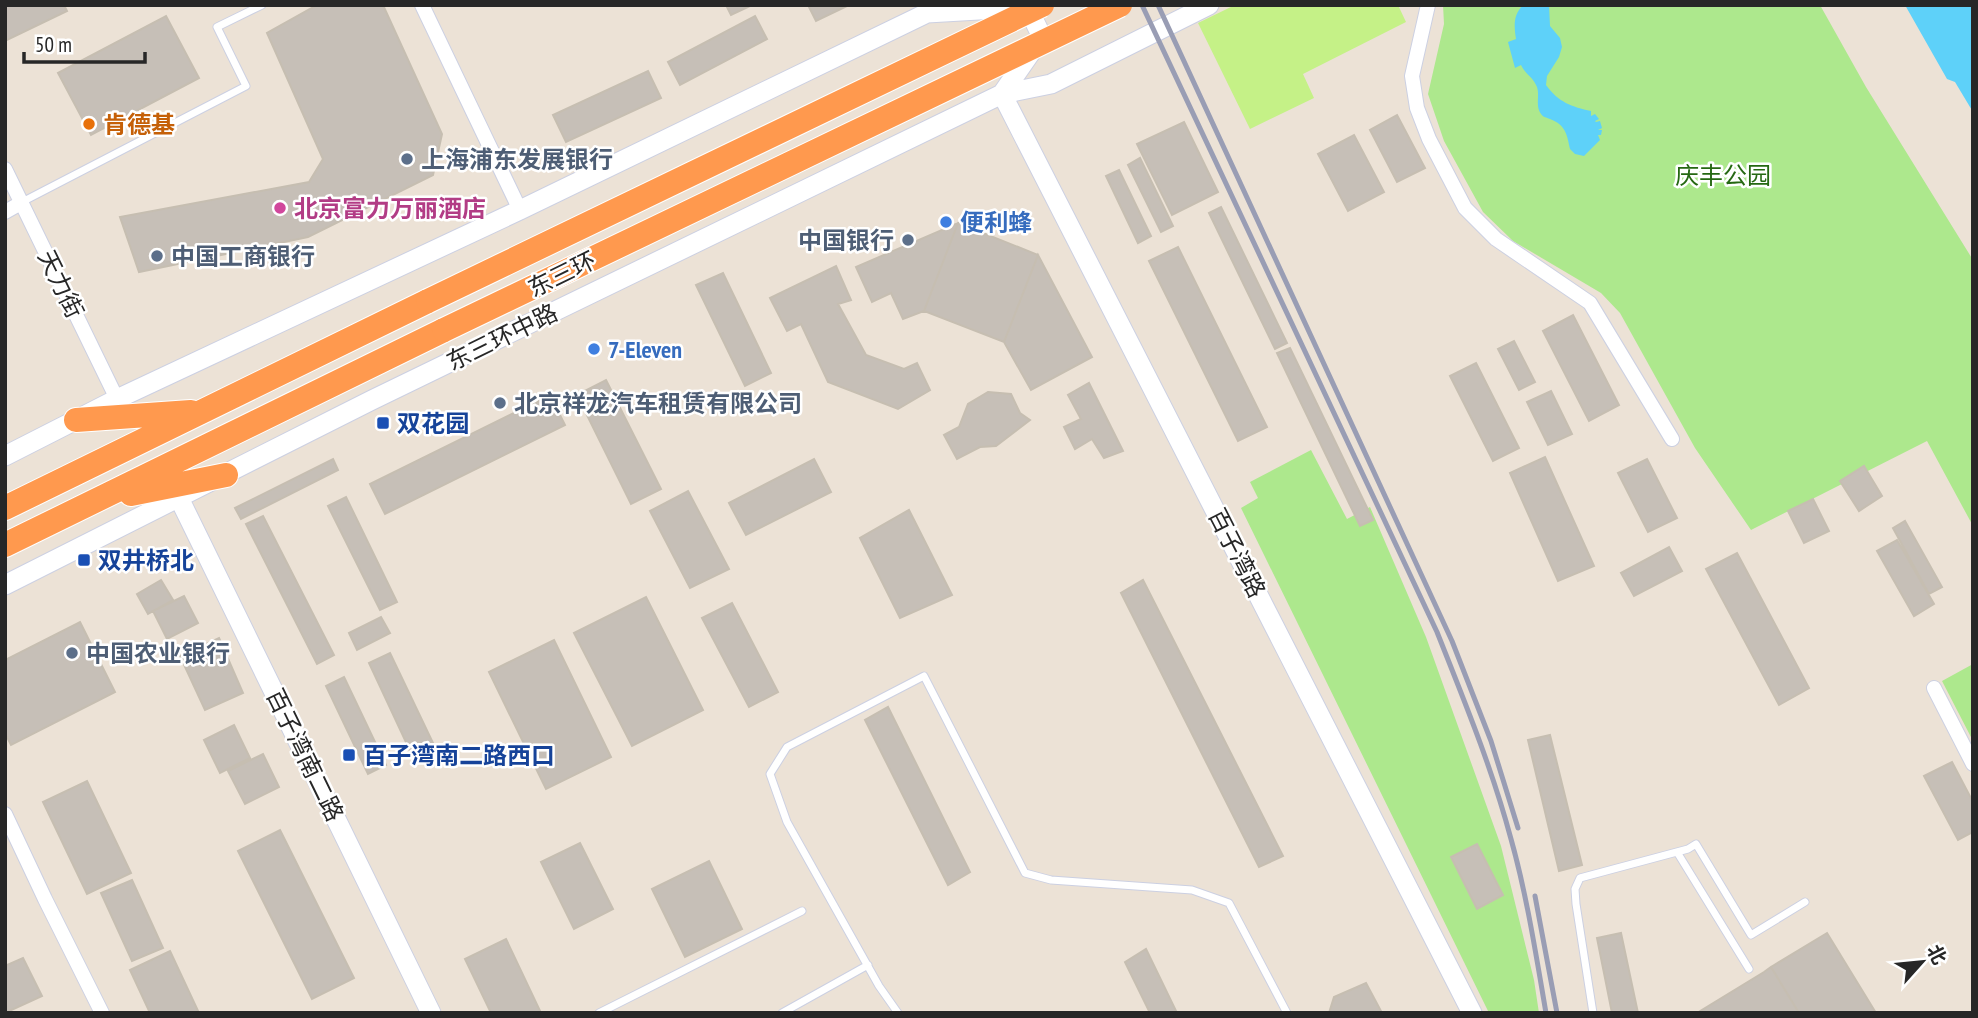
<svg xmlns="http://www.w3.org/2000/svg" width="1978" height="1018" font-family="'PT Sans Narrow','Noto Sans SC',sans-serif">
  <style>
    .green { fill: #ade88d }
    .pitch { fill: #c5f187 }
    .water { fill: #5ed1f9 }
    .building { fill: #c6bfb7; stroke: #c6beb1; stroke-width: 2 }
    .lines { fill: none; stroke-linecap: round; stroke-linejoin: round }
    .lane-casing { stroke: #ccd0e2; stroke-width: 9 }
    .street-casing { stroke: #ccd0e2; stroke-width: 16 }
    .secondary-casing { stroke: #ccd0e2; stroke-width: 21 }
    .highway-casing { stroke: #fff; stroke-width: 26 }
    .lane { stroke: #fff; stroke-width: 7 }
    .street { stroke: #fff; stroke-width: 14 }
    .secondary { stroke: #fff; stroke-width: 19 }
    .highway { stroke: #ff994e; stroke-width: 24 }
    .rail { stroke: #999db4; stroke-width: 5 }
    .highway-bridge-casing { stroke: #fff; stroke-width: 26; stroke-linecap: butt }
    .highway-bridge { stroke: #ff994e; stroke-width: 24 }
    .food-dot { fill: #e8710a; stroke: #fff; stroke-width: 2.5 }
    .service-dot { fill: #5c6f8a; stroke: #fff; stroke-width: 2.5 }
    .hotel-dot { fill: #d1479c; stroke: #fff; stroke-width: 2.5 }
    .shop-dot { fill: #3f7fe0; stroke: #fff; stroke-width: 2.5 }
    .transit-dot { fill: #1a4fb4; stroke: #fff; stroke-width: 2.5 }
    .labels { text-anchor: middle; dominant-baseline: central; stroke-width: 5; stroke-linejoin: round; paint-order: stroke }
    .food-label { font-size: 24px; font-weight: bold; fill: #c56008; stroke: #fff; text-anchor: start }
    .service-label { font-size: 24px; font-weight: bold; fill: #4e5e75; stroke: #fff; text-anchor: start }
    .park-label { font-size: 24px; fill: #256812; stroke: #fff }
    .hotel-label { font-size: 24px; font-weight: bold; fill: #b23c85; stroke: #fff; text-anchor: start }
    .shop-label { font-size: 24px; font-weight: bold; fill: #366cbe; stroke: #fff; text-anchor: start }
    .street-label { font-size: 24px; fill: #272727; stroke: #fff }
    .transit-label { font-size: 24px; font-weight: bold; fill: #164399; stroke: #fff; text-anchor: start }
  </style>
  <rect width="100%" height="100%" fill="#ece2d6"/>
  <path class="green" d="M1443,5H1820L1866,87L1973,260V526L1927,441L1751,530L1695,448L1620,313L1601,293L1513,241L1483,212L1444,141L1428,94L1444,24Z
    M1311,450L1347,519L1370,507L1426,637L1501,846L1534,980L1539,1013H1489L1241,508L1258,498L1250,482Z
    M1973,664V741L1942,681Z"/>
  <path class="pitch" d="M1235,5H1398L1406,22L1303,74L1314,98L1250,129L1198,23Z"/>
  <path class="water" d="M1523,5H1549L1550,26L1560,38L1562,47L1559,57L1547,76L1546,85C1558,102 1572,107 1591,111V116L1595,114L1599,119L1595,121L1596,122L1600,121L1602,128L1598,130H1602L1601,135H1598L1600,140L1584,156L1575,154L1570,149C1567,135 1566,125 1550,119C1546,117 1544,118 1541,114C1535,106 1540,96 1537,87C1533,77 1525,74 1521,65L1515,68L1508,42L1516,39C1514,26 1513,15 1523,5Z
    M1905,5H1973V112L1955,82L1947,79Z"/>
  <path class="building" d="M5,5H64L67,11L5,41Z
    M317,5H383L442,134L433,175L308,237L139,272L120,217L309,182L323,159L267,33Z
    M726,5H752L731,15Z
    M808,5H849L816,21Z
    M166,16L199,78L91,135L58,73Z
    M755,16L767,39L680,85L668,62Z
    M648,71L661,98L566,142L553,115Z
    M1397,115L1425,168L1397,182L1370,130Z
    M1184,122L1218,192L1172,215L1137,144Z
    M1354,135L1384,192L1348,211L1318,154Z
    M1140,158L1173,226L1161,232L1128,165Z
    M1119,170L1151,236L1138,243L1106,176Z
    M1221,207L1287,343L1275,349L1209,213Z
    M958,223L1038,255L1004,342L924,311Z
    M958,223L924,311L903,319L891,293L872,302L856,267Z
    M1178,247L1267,427L1238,441L1149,261Z
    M1038,255L1092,357L1031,390L1004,342Z
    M836,266L851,300L838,304L866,355L904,369L917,363L930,390L898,409L828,382L801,324L787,331L770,298Z
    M723,273L771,373L745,386L696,285Z
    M1573,315L1619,405L1589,421L1543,331Z
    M1514,341L1535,382L1519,390L1498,349Z
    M1290,348L1373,520L1360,526L1277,353Z
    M1476,363L1519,448L1493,461L1450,376Z
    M606,380L661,489L631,504L577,395Z
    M1089,383L1123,451L1104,458L1092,439L1075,449L1064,427L1081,419L1068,395Z
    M1551,391L1572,434L1548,445L1527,402Z
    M988,392L1011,394L1020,413L1030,420L996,446L980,447L957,459L944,435L959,427L968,404Z
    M550,395L565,425L385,514L370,484Z
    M1545,457L1594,566L1558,581L1510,473Z
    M333,459L338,470L241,519L235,508Z
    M814,459L831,492L746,535L729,503Z
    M1647,459L1677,518L1648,532L1618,473Z
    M1864,466L1882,496L1859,511L1840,481Z
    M688,491L729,569L690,588L650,511Z
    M346,497L397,602L380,610L328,506Z
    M1813,499L1829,531L1804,543L1788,511Z
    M909,510L952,595L900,618L860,538Z
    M263,516L334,655L317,664L246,524Z
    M1905,521L1942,587L1929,594L1893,528Z
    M1897,540L1934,604L1914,616L1877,551Z
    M1669,547L1682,571L1634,596L1621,573Z
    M1737,553L1809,688L1779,705L1706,569Z
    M161,580L173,600L148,614L137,594Z
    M1143,580L1283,856L1259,867L1121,593Z
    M184,596L198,623L167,639L153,611Z
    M646,597L703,710L632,746L574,633Z
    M732,603L778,692L749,707L702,618Z
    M381,617L390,633L357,650L349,633Z
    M80,622L115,692L11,745L5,733V660Z
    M219,638L243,693L205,710L180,656Z
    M554,640L611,757L546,789L489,672Z
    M390,653L433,743L411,753L369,663Z
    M344,677L386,765L368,774L326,686Z
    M888,707L970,872L948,885L865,720Z
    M234,725L250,758L220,773L204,740Z
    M1550,735L1582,865L1559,871L1528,740Z
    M263,754L279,787L245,804L228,771Z
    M1952,762L1973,802V832L1958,840L1924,776Z
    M87,781L131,873L87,894L43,802Z
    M280,830L354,978L312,999L238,851Z
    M580,843L613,909L574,929L541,862Z
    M1477,844L1503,895L1477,909L1451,857Z
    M709,861L742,929L685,957L652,889Z
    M132,880L163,948L132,961L101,893Z
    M1621,933L1638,1013H1612L1597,938Z
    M1827,933L1876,1013H1799L1771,967Z
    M506,939L541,1013H491L465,959Z
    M1146,949L1177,1013H1150L1125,962Z
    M170,951L199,1013H150L130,970Z
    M23,958L42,996L5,1013V966Z
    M1771,967L1799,1013H1697L1764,972Z
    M1366,983L1382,1013H1329L1334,997Z"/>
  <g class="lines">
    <g class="lane-casing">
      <path id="lane" d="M22,202L246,86L217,27L262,5
        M1677,852L1749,969
        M599,1013L802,911
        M782,1013L868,965
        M898,1013L879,986L787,822L770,774L787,747L924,676L1025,873L1051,880L1192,890L1229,903L1287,1013
        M1593,1013L1576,904L1575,889L1580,878L1688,849L1696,844L1751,935L1805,902"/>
    </g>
    <g class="street-casing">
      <path id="street" d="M422,5L520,210
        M1428,5L1412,76L1417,108L1429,139L1465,208L1496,239L1590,303L1672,439
        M5,169L117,399
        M5,212L21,203
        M1934,688L1973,764
        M5,814L45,899L102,1013"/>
    </g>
    <g class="secondary-casing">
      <path id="secondary" d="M1209,5L1051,84L1002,94L1472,1013
        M1028,8L1042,37
        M5,456L117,399L520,210L927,13L1029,7
        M179,498L431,1013
        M5,585L372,400L1002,94L1036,45"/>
    </g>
    <g class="highway-casing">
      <path id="highway" d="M76,420L191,412
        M131,494L226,475
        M5,508L428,301
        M5,545L444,330"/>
    </g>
    <use href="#lane" class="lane"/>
    <use href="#street" class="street"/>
    <use href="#secondary" class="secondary"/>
    <use href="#highway" class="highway"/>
    <path class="rail" d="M1142,5L1437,632C1464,700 1492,768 1511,839C1527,896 1536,955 1546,1013
      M1158,5L1452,641L1491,741L1518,828
      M1535,896L1557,1013"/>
    <g class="highway-bridge-casing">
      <path id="highway-bridge" d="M428,301L1042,5
        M444,330L1120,5"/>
    </g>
    <use href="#highway-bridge" class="highway-bridge"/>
  </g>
  <circle class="food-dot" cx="89" cy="124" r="7"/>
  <g class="service-dot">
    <circle cx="407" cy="159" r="7"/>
    <circle cx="908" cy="240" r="7"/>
    <circle cx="157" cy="256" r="7"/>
    <circle cx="500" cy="403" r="7"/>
    <circle cx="72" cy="653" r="7"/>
  </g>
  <circle class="hotel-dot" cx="280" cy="208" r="7"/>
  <g class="shop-dot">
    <circle cx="946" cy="222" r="7"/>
    <circle cx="594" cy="349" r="7"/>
  </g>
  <g class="transit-dot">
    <rect x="376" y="416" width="14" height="14" rx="3.5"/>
    <rect x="77" y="553" width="14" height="14" rx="3.5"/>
    <rect x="342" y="748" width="14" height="14" rx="3.5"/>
  </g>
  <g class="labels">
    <g class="food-label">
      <text x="103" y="124">肯德基</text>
    </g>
    <g class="service-label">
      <text x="421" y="159">上海浦东发展银行</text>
      <text x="894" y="240" text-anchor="end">中国银行</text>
      <text x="171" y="256">中国工商银行</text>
      <text x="514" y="403">北京祥龙汽车租赁有限公司</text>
      <text x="86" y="653">中国农业银行</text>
    </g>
    <g class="park-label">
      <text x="1723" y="175">庆丰公园</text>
    </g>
    <g class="hotel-label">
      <text x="294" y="208">北京富力万丽酒店</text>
    </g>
    <g class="shop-label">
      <text x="960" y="222">便利蜂</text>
      <text x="608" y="349">7-Eleven</text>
    </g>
    <g class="street-label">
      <text transform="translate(562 274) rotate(-26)">东三环</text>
      <text transform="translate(61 284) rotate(64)">天力街</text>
      <text transform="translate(502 337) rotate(-26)">东三环中路</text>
      <text transform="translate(1237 553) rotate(63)">百子湾路</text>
      <text transform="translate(305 755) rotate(64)">百子湾南二路</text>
    </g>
    <g class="transit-label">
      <text x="397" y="423">双花园</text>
      <text x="98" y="560">双井桥北</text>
      <text x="363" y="755">百子湾南二路西口</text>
    </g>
  </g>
  <rect width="1978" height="1018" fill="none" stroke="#272727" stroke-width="14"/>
  <g transform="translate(1922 962) rotate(63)" stroke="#ffffff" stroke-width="5" paint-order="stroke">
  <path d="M0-5L12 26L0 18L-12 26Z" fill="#272727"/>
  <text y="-10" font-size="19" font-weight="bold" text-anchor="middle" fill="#272727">北</text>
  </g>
  <path d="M24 52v10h121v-10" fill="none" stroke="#272727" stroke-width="3.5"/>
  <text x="35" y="52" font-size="21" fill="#272727" stroke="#ffffff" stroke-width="5" paint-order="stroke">50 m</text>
</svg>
